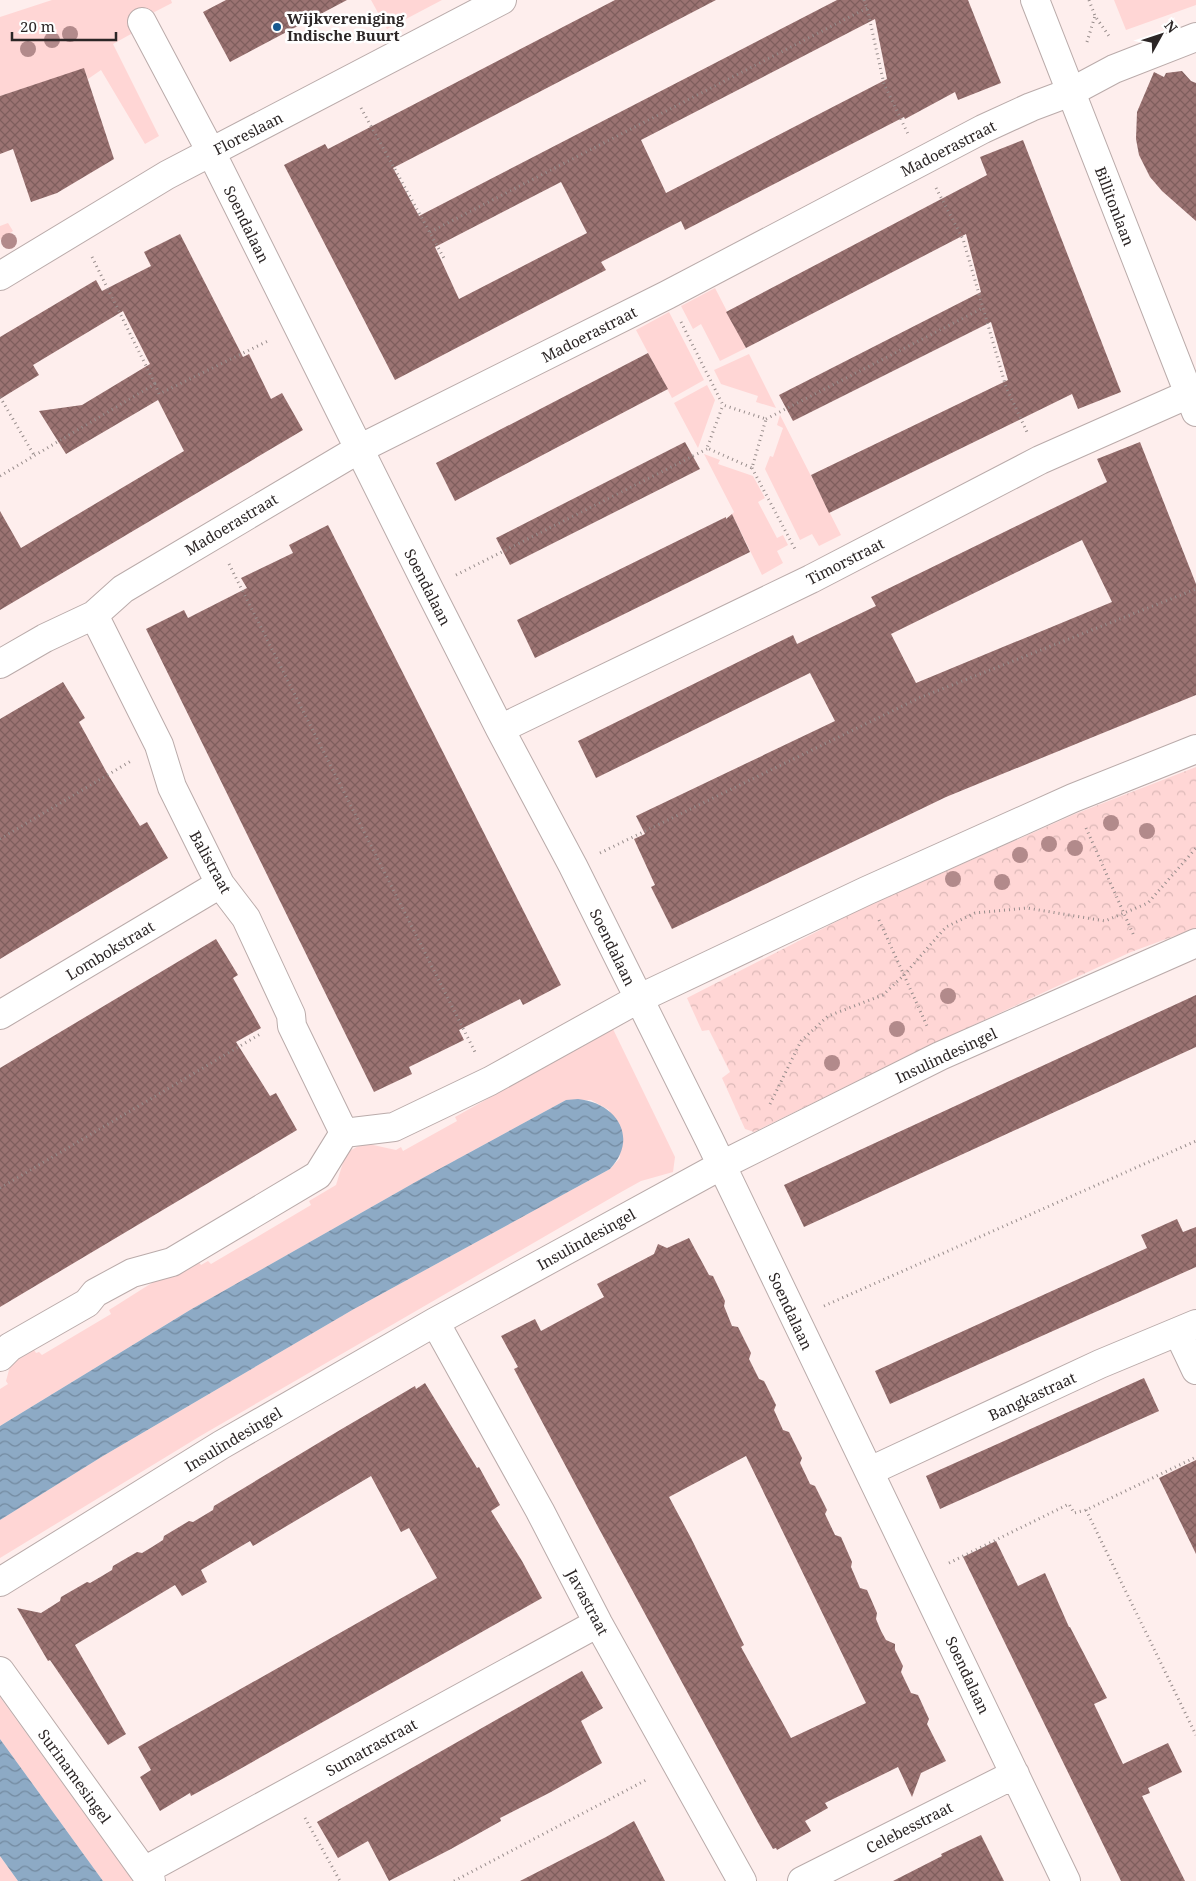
<svg xmlns="http://www.w3.org/2000/svg" width="1196" height="1881" font-family="'Noto Serif',serif">
  <style>
    .grass { fill: #ffd6d5 }
    .park { fill: url(#park-crowns) }
    .water { fill: url(#water-waves) }
    .building { fill: url(#building-cross-hatch); fill-rule: evenodd }
    .lines { fill: none; stroke-linecap: round; stroke-linejoin: round }
    .minor-casing { stroke: #baabaa; stroke-width: 30 }
    .tertiary-casing { stroke: #baabaa; stroke-width: 30 }
    .path { stroke: #978c8b; stroke-width: 3; stroke-dasharray: 1 4; stroke-linecap: butt }
    .minor { stroke: #fff; stroke-width: 28 }
    .tertiary { stroke: #fff; stroke-width: 28 }
    .tree { fill: #b28a8b }
    .poi-dot { fill: #18598f; stroke: #fff; stroke-width: 2 }
    .labels { text-anchor: middle; dominant-baseline: central; stroke-width: 5; stroke-linejoin: round; paint-order: stroke }
    .poi-label { font-size: 15px; font-weight: bold; fill: #2c2626; stroke: #fff; text-anchor: start }
    .street-label { font-size: 15px; fill: #2c2626; stroke: #fff }
  </style>
  <defs>
    <pattern id="park-crowns" width="20" height="18" patternUnits="userSpaceOnUse" patternTransform="scale(1.25)"><rect width="20" height="18" fill="#ffd6d5"/><path d="M2 6a3 3 0 1 1 6 0M12 15a3 3 0 1 1 6 0" fill="none" stroke="#dbb8b7"/></pattern>
    <pattern id="water-waves" width="16" height="10" patternUnits="userSpaceOnUse" patternTransform="scale(1.25)"><rect width="16" height="10" fill="#8daac5"/><path d="M0 5q4-4 8 0t8 0" fill="none" stroke="#738aa0"/></pattern>
    <pattern id="building-cross-hatch" width="8" height="8" patternUnits="userSpaceOnUse" patternTransform="scale(1.25)"><rect width="8" height="8" fill="#9b7372"/><path d="M0 0l8 8M0 8l8-8" fill="none" stroke="#7f5e5d"/></pattern>
  </defs>
  <rect width="100%" height="100%" fill="#feeeed"/>
  <path class="grass" d="M52,0H171L172,3L170,4L137,21L140,29L113,44L159,136L145,144L101,70L88,79L84,69L0,96V17Z
    M371,0H442L387,29Z
    M1114,0H1196V5L1126,30Z
    M8,223L13,231L0,240V226Z
    M715,288L746,348L720,361L701,324L693,329L681,306Z
    M669,312L704,380L672,398L636,330Z
    M749,354L776,408L756,402L758,396L721,384L714,370Z
    M707,385L715,400L698,448L674,403Z
    M780,415L841,535L819,546L812,534L800,540L765,469L770,456L773,457L783,428L777,425Z
    M704,454L720,460L718,464L753,476L765,498L758,502L777,538L783,535L788,545L777,551L783,563L762,575L732,514L734,512Z
    M613,1029L675,1157L673,1172L641,1181L623,1191L202,1435L0,1558V1520L103,1456L354,1309L610,1169L620,1158L609,1110L591,1100H566L419,1180L190,1310L0,1426V1389L8,1384L6,1381L13,1355L31,1345L36,1353L39,1352L42,1355L111,1314L109,1310L147,1286L195,1257L201,1265L208,1261L211,1264L311,1205L309,1201L336,1185L346,1153L364,1143L396,1150L401,1147L403,1151L457,1121L455,1117Z
    M0,1697L133,1881H103L0,1739Z
    M0,1856L18,1881H0Z"/>
  <path class="park" d="M1196,767V928L1131,952L937,1042L754,1132L745,1129L722,1078L730,1072L709,1030L702,1031L687,998L861,909L1075,814Z"/>
  <path class="water" d="M578,1099C617,1103 639,1138 610,1169L354,1309L103,1456L0,1520V1426L190,1310L419,1180L566,1100Z
    M0,1739L103,1881H18L0,1856Z"/>
  <path class="building" d="M226,0H347L230,62L203,12Z
    M615,0H716L393,168L419,216L837,0H968L1001,83L958,100L955,92L905,119L904,117L685,230L681,221L601,262L606,270L395,380L284,165L325,144L328,149ZM875,19L887,79L666,193L641,140ZM561,182L587,233L459,299L435,247Z
    M84,68L114,159L57,193L31,202L13,149L0,154V96Z
    M1182,71L1191,81L1196,83V221L1162,191L1150,177L1139,155L1136,139L1137,112L1154,72L1164,77L1166,73Z
    M1023,140L1121,392L1078,409L1072,394L829,513L811,475L1008,380L991,322L793,421L779,395L981,292L966,234L746,348L726,312L987,175L980,157Z
    M180,234L243,357L249,354L271,399L282,393L303,430L0,610V511L21,548L184,451L158,400L66,454L39,411L82,405L150,364L123,311L33,365L39,375L0,399V337L96,280L102,291L151,266L144,252Z
    M648,353L668,389L455,501L436,463Z
    M685,442L700,469L510,565L496,538Z
    M1140,442L1196,584V695L946,797L672,929L651,887L655,885L634,839L645,834L636,816L835,721L810,673L596,778L578,741L793,635L797,644L876,606L871,597L1107,482L1097,459ZM1082,540L1112,602L916,683L891,634Z
    M732,514L750,552L535,658L517,620L726,517V519Z
    M328,525L561,985L523,1005L520,999L459,1030L464,1040L409,1067L412,1074L374,1092L146,629L184,610L188,618L247,588L241,578L293,553L289,545Z
    M63,682L85,718L79,722L107,773L140,826L147,822L168,858L0,959V719Z
    M216,939L238,975L233,978L261,1028L236,1042L270,1096L276,1093L297,1130L0,1307V1068Z
    M1196,995V1047L804,1227L784,1185Z
    M1177,1219L1183,1232L1196,1227V1267L890,1404L875,1371L1147,1248L1141,1235Z
    M689,1238L709,1275L713,1276L725,1301L724,1306L732,1326L738,1327L751,1353L749,1359L759,1379L764,1381L776,1405L774,1410L783,1430L789,1432L802,1458L800,1463L810,1484L815,1486L827,1510L825,1514L835,1535L841,1537L852,1562L851,1567L860,1588L867,1590L877,1613L876,1619L881,1631L886,1640L895,1644V1650L903,1666L901,1672L911,1693L918,1695L929,1719L927,1724L946,1761L921,1773L912,1797L898,1767L825,1803L828,1808L805,1821L811,1831L777,1850L776,1848L773,1849L758,1823L597,1525L514,1369L518,1367L501,1336L535,1319L541,1331L604,1297L597,1284L654,1254L658,1244L667,1248ZM746,1456L866,1703L791,1738L741,1647L744,1645L691,1538L669,1497Z
    M1144,1378L1159,1411L940,1509L926,1476Z
    M425,1383L477,1468L479,1467L500,1505L491,1511L522,1561L542,1598L224,1778L191,1796L190,1793L160,1811L140,1777L151,1770L138,1747L437,1578L409,1528L401,1532L371,1476L253,1546L250,1541L201,1570L207,1582L182,1596L175,1585L75,1645L126,1734L108,1745L50,1660L48,1661L17,1608L41,1613L60,1601L61,1597L87,1582L90,1583L102,1576L112,1570L113,1566L137,1552L142,1553L152,1547L163,1540L164,1536L189,1521L193,1522L213,1510L214,1506L340,1430L415,1386L416,1389Z
    M1196,1460V1554L1159,1478Z
    M996,1541L1018,1586L1045,1573L1069,1627H1070L1107,1698L1094,1704L1123,1764L1168,1743L1182,1772L1148,1788L1150,1793L1142,1796L1185,1881H1121L963,1557Z
    M582,1671L603,1708L581,1721L602,1763L551,1792L500,1818L501,1821L451,1849L389,1881L368,1841L338,1858L317,1822Z
    M634,1821L665,1881H520L606,1837Z
    M981,1835L1004,1881H893L942,1856L941,1854Z"/>
  <g class="lines">
    <g class="minor-casing">
      <path id="minor" d="M142,22L211,152L429,589L500,729L573,866L709,1139L1066,1881
        M0,276L167,175L502,0
        M94,615L159,745L172,787L220,884L246,918L291,1015L292,1026L344,1133
        M0,664L45,638L94,615L123,589L359,449L667,295L983,129L1031,107L1071,92L1114,69L1196,37
        M500,729L811,579L1040,460L1189,394
        M0,1015L220,884
        M435,1322L540,1511L598,1623L742,1881
        M1178,1332L1196,1370
        M0,1357L10,1347L87,1303L95,1293L132,1273L172,1262L318,1175L344,1133L394,1127L490,1081L638,999L866,891L1073,798L1196,749
        M870,1471L1100,1364L1196,1324
        M0,1582L221,1445L435,1322L722,1165L940,1056L1196,943
        M0,1671L151,1881
        M144,1871L598,1623
        M802,1881L1015,1774"/>
    </g>
    <g class="tertiary-casing">
      <path id="tertiary" d="M1035,0L1196,412"/>
    </g>
    <path class="path" d="M864,0L867,8L884,84L908,134
      M1089,0L1095,16L1109,36
      M1087,42L1095,16
      M361,108L445,260
      M936,188L963,239L1006,387L1027,432
      M430,232L867,8
      M92,257L155,384
      M681,322L723,405L766,419L752,468L707,448L723,405
      M0,397L34,455
      M766,419L983,308
      M752,468L796,551
      M0,476L155,384L159,394L270,340
      M229,564L476,1054
      M456,575L707,449
      M1086,828L1134,936
      M0,839L131,761
      M600,853L919,698L1196,589
      M879,920L927,1026
      M770,1104L801,1041L828,1016L883,995L904,975L946,927L975,913L1027,908L1105,921L1148,903L1196,848
      M0,1188L262,1033
      M824,1306L1196,1141
      M1086,1510L1196,1735
      M949,1563L1069,1504L1074,1513L1086,1510L1196,1457
      M305,1818L340,1881
      M454,1881L648,1779"/>
    <use href="#minor" class="minor"/>
    <use href="#tertiary" class="tertiary"/>
  </g>
  <g class="tree">
    <circle cx="70" cy="34" r="8"/>
    <circle cx="52" cy="40" r="8"/>
    <circle cx="28" cy="49" r="8"/>
    <circle cx="9" cy="241" r="8"/>
    <circle cx="1111" cy="823" r="8"/>
    <circle cx="1147" cy="831" r="8"/>
    <circle cx="1049" cy="844" r="8"/>
    <circle cx="1075" cy="848" r="8"/>
    <circle cx="1020" cy="855" r="8"/>
    <circle cx="953" cy="879" r="8"/>
    <circle cx="1002" cy="882" r="8"/>
    <circle cx="948" cy="996" r="8"/>
    <circle cx="897" cy="1029" r="8"/>
    <circle cx="832" cy="1063" r="8"/>
  </g>
  <circle class="poi-dot" cx="277" cy="27" r="5"/>
  <g class="labels">
    <g class="poi-label">
      <text x="287" y="18">Wijkvereniging<tspan x="287" dy="17">Indische Buurt</tspan></text>
    </g>
    <g class="street-label">
      <text transform="translate(248 133) rotate(-27)">Floreslaan</text>
      <text transform="translate(948 148) rotate(-27)">Madoerastraat</text>
      <text transform="translate(1115 206) rotate(69)">Billitonlaan</text>
      <text transform="translate(247 224) rotate(64)">Soendalaan</text>
      <text transform="translate(589 334) rotate(-27)">Madoerastraat</text>
      <text transform="translate(231 524) rotate(-31)">Madoerastraat</text>
      <text transform="translate(845 561) rotate(-27)">Timorstraat</text>
      <text transform="translate(428 587) rotate(63)">Soendalaan</text>
      <text transform="translate(211 862) rotate(61)">Balistraat</text>
      <text transform="translate(613 947) rotate(64)">Soendalaan</text>
      <text transform="translate(110 950) rotate(-31)">Lombokstraat</text>
      <text transform="translate(946 1055) rotate(-25)">Insulindesingel</text>
      <text transform="translate(586 1239) rotate(-29)">Insulindesingel</text>
      <text transform="translate(791 1311) rotate(65)">Soendalaan</text>
      <text transform="translate(1032 1396) rotate(-25)">Bangkastraat</text>
      <text transform="translate(233 1439) rotate(-31)">Insulindesingel</text>
      <text transform="translate(588 1602) rotate(62)">Javastraat</text>
      <text transform="translate(968 1675) rotate(65)">Soendalaan</text>
      <text transform="translate(371 1747) rotate(-29)">Sumatrastraat</text>
      <text transform="translate(75 1776) rotate(54)">Surinamesingel</text>
      <text transform="translate(909 1827) rotate(-27)">Celebesstraat</text>
    </g>
  </g>
  <g transform="translate(1161 35) rotate(50)" stroke="#ffffff" stroke-width="4" paint-order="stroke">
  <path d="M0-4L9 19L0 12L-9 19Z" fill="#2c2626"/>
  <text y="-8" font-size="14" font-weight="bold" text-anchor="middle" fill="#2c2626">N</text>
  </g>
  <path d="M12 32v8h104v-8" fill="none" stroke="#2c2626" stroke-width="2.5"/>
  <text x="20" y="32" font-size="15" fill="#2c2626" stroke="#ffffff" stroke-width="4" paint-order="stroke">20 m</text>
</svg>
